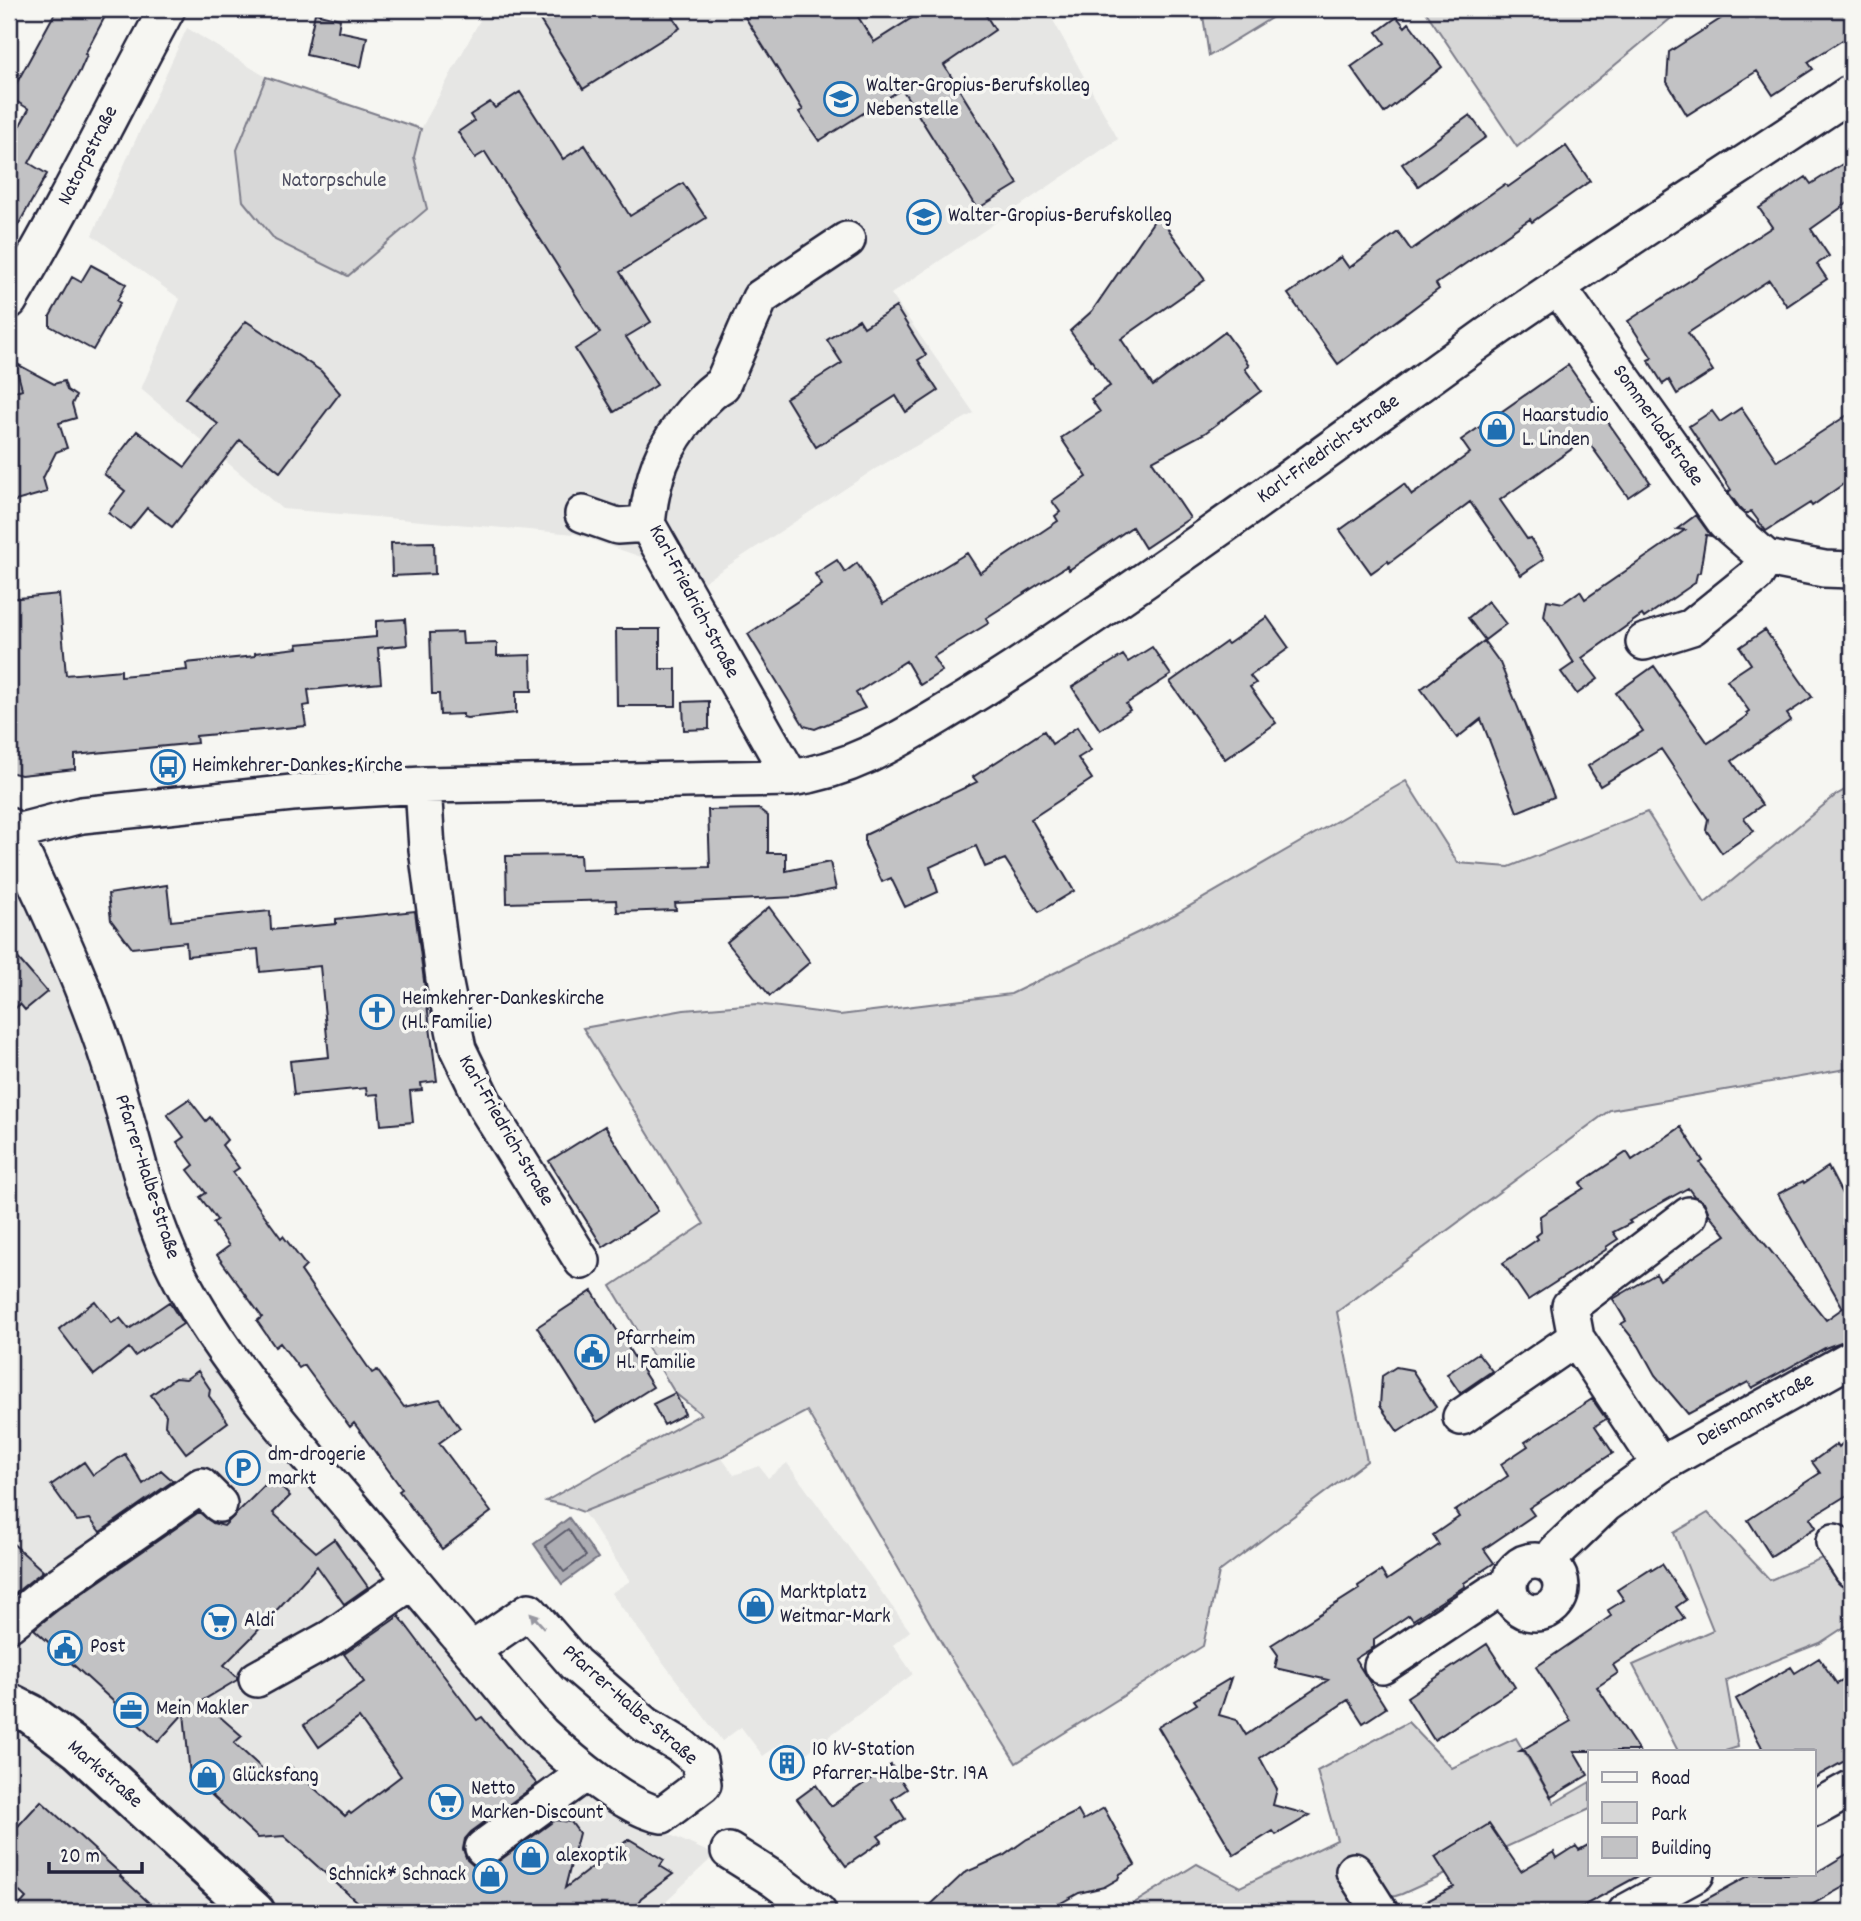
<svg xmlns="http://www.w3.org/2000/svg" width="1861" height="1921" font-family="Dekko,sans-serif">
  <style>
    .built { fill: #e6e6e4 }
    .green { fill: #d7d7d7; stroke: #7c7c89; stroke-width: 2 }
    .water { fill: #adadb3; stroke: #757583; stroke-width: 2 }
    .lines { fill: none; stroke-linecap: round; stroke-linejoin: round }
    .shore { stroke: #5a5a6b; stroke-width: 2 }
    .building { fill: #c2c2c4; stroke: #22223b; stroke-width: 2 }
    .minor-casing { stroke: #22223b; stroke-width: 40 }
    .major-casing { stroke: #22223b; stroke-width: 44 }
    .minor { stroke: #f6f6f2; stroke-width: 35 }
    .major { stroke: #f6f6f2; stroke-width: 38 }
    .oneway { fill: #9797a0 }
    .labels { text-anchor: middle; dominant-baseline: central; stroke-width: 7; stroke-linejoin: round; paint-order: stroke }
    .poi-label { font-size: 21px; fill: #22223b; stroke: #f6f6f2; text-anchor: start }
    .street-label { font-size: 21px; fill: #22223b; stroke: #f6f6f2 }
    .park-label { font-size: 21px; fill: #4f4f62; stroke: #f6f6f2 }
  </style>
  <rect width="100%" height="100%" fill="#f6f6f2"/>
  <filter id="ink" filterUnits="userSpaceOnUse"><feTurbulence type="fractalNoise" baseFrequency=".0143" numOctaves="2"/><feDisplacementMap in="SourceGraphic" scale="14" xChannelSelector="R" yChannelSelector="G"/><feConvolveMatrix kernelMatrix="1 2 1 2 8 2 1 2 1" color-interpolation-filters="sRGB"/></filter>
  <g filter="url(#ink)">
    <path class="built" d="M486,9H1047L1118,139L891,294L974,413L875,469L670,604L647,559L575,534L282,509L141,389L180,299L92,235L187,28L266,77L421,129Z
      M9,874L56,971L100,1086L167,1285L628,1816L715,1855L654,1912H9Z
      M721,1457L734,1475L759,1466L768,1478L787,1463L910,1631L893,1645L913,1674L797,1760L783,1742L763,1756L741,1727L722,1741L611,1593L630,1581L583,1512Z"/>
    <path class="green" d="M1202,9H1286L1209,56Z
      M1424,9H1682L1517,147Z
      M266,77L421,129L414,157L427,209L348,276L275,240L243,201L237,150Z
      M1406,781L1458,863L1509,867L1647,812L1705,903L1836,795L1852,786V1068L1610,1110L1337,1312L1367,1461L1219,1572L1203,1646L1016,1763L954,1664L807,1411L721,1457L583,1512L564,1505L546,1501L701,1414L675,1393L611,1286L704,1224L583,1028L684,1010L757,1004L840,1015L1011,994L1174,915Z
      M1708,1513L1770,1580L1846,1548L1852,1541V1622L1820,1643L1726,1680L1738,1747L1725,1751H1678L1633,1665L1713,1630L1674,1533Z
      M1408,1722L1452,1768L1516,1738L1554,1803L1590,1782V1809L1402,1894L1345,1912H1120L1197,1864L1240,1887L1337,1840L1317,1771Z"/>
    <path class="water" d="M569,1518L598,1558L562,1584L534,1544Z"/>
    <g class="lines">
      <path class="shore" d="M568,1529L586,1556L564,1572L545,1546Z"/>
    </g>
    <path class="building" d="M57,9H109L85,54L87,55L80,71L29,163L47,174L9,241V145L29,109L9,97Z
      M533,9H668L680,28L583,89Z
      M740,9H853L874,42L926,9H982L995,30L944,65L1018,184L977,209L902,89L819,141L799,112L803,110Z
      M1736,9H1852V34L1808,62L1813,69L1773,95L1757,71L1687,115L1667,82L1669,52Z
      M315,13L340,19L338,31L367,37L361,67L306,55Z
      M1397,17L1405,27L1409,23L1442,67L1384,113L1351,67L1385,43L1377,32Z
      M520,92L563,159L585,145L630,216L683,183L706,218L620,272L651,322L626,337L657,385L614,412L575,349L600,333L485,152L475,158L458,132L474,121L470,115L490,102L495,108Z
      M1470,115L1486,137L1418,186L1402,164Z
      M1566,146L1590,181L1532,222L1530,219L1436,284L1439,289L1338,364L1288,294L1341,257L1349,268L1398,232L1411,250L1505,184L1508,187Z
      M1852,158V200L1811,229L1829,256L1817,264L1827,279L1787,306L1769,280L1688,333L1713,371L1677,394L1669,380L1663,384L1648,360L1652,358L1628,321L1772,227L1759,208L1806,177L1811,184Z
      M1158,215L1205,280L1121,339L1153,386L1225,332L1249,365L1245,369L1261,391L1205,433L1152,461L1190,518L1145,548L1132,527L1069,570L1067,566L986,618L989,623L933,657L942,671L920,685L906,661L856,693L865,708L815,729L804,726L748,634L822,585L815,574L837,560L845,572L857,563L883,604L967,553L980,573L1058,521L1055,516L1060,512L1052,501L1087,477L1061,438L1100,412L1091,399L1110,386L1070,331L1092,311Z
      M91,265L126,284L117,301L120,303L93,350L50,326V316L72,277L81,282Z
      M896,307L926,355L918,360L938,391L906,412L896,396L816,447L786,398L842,363L827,340L859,319L864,327Z
      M246,321L321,371L340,393L280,472L240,440L172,527L147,508L130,529L108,513L125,491L104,474L137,431L185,467L218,424L185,398Z
      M15,363L54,384L64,381L67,390L76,396L72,404L76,418L59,423L67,448L56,452L43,478L47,492L9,503V393L22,389Z
      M1568,365L1650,482L1628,497L1586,439L1500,500L1527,539L1530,538L1544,559L1521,575L1470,502L1389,563L1388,561L1371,573L1340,530L1404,484L1412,495L1470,453L1461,440Z
      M1741,408L1777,461L1852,412V478L1812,506L1810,503L1766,531L1751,511L1746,514L1740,508L1728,492L1731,490L1689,426L1712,411L1720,422Z
      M1696,515L1711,536L1706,535L1700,572L1697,574L1695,583L1644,618L1642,615L1582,658L1598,679L1577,694L1561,672L1574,663L1544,616L1547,600L1563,603L1580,591L1585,599L1685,530L1677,529Z
      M434,542L435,574L392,576L391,543Z
      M59,594L66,675L121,670V676L187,670L186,663L255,656V653L298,648L297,644L376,637V621L405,619L407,645L378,648L381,683L308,690L310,705L303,706L306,726L196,736L197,743L75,755V769L21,775L9,772V599Z
      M1488,601L1506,624L1485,640L1468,618Z
      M1267,617L1289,648L1250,676L1256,683L1250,687L1276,723L1225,759L1170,682L1226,642L1228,644Z
      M616,629H660V669H676V706H617Z
      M1765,630L1812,697L1787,714L1791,720L1732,761L1762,805L1744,818L1754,831L1722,853L1706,830L1708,819L1661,749L1600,786L1588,766L1643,731L1616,693L1654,666L1708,743L1748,715L1746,713L1749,711L1727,680L1751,664L1740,647Z
      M462,632L463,644L497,643V656L531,655L532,691H516V713L467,718L463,717V714L440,715L439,694H432L430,633Z
      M1484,641L1500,663L1554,797L1517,812L1481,719L1457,738L1421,689Z
      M1152,647L1171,675L1126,704L1130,710L1100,730L1072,687L1123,655L1128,662Z
      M709,701V729L684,730L683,702Z
      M1077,727L1091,750L1078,758L1092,779L1031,819L1074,891L1039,912L1005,859L985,867L976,846L930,867L938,892L905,907L891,878L882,882L865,845V835L977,782L973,777L1044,731L1052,744Z
      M759,809L768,816V853H786V871L830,862L836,889L797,897L675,903L676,910L617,912L616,900L507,903L506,856L580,855L581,870L710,867L708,810Z
      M167,885L171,921L270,911L271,930L336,924V919L415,911L437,1081L421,1083L422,1090L410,1091L413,1122L381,1125L378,1094L367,1095L366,1088L294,1095L290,1061L329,1057L320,966L260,972L258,949L187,956L186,942L132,948L111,920L108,894Z
      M769,907L810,962L770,996L727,942Z
      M9,948L47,992L25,1010L20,1004L9,1014Z
      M189,1099L206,1121L210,1117L227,1140L222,1145L239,1168L233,1172L281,1238L283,1236L306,1266L301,1271L372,1373L377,1370L404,1407L440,1399L460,1428L439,1443L491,1512L442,1549L399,1491L402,1489L354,1423L350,1427L304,1365L299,1368L280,1343L275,1347L257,1321L262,1317L217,1255L229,1246L213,1223L217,1220L200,1197L206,1193L188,1170L194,1165L177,1142L184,1137L167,1114Z
      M605,1126L658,1211L603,1247L549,1161Z
      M1681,1127L1703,1161L1700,1163L1826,1320L1843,1308L1778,1194L1803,1181L1804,1183L1828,1167L1852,1213V1338L1825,1348L1752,1388L1748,1382L1688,1414L1655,1375L1639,1346L1621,1324L1626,1321L1613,1299L1656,1274L1660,1280L1726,1235L1709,1214L1704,1202L1694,1196L1688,1188L1629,1221L1631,1223L1613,1232L1618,1239L1606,1247L1607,1249L1528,1300L1503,1263L1538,1239L1536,1236L1541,1232L1540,1216L1584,1188L1580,1183L1627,1152L1632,1160Z
      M592,1291L653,1387L597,1422L537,1327Z
      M95,1301L112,1323L120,1318L129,1329L169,1302L183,1324L135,1356L129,1348L94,1375L59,1329Z
      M1478,1353L1492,1371L1460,1393L1447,1374Z
      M1396,1367L1412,1370L1436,1407L1398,1432L1380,1406L1382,1376Z
      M198,1371L210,1389L209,1396L228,1422L186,1453L165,1425L166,1415L151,1395L175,1378L186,1379Z
      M675,1393L685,1414L664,1425L653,1404Z
      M1592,1399L1606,1419L1595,1426L1613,1453L1529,1508L1534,1515L1484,1549L1494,1563L1464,1583L1465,1586L1413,1620L1409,1615L1374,1639V1647L1355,1659L1386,1708L1363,1723L1348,1700L1260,1758L1277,1789L1273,1805L1310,1815L1276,1835L1273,1831L1234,1855L1158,1727L1197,1704L1194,1700L1231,1678L1219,1715L1237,1720L1246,1735L1328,1680L1275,1668L1278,1655L1271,1645L1359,1589L1358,1586L1381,1571L1387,1580L1439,1545L1433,1535L1459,1517L1455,1511L1508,1476L1501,1464L1528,1446L1525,1442Z
      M1852,1434V1492L1810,1518L1816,1527L1771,1556L1748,1520L1820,1473L1812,1462L1837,1444L1839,1447Z
      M125,1454L143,1484L161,1470L173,1481L100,1532L90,1519L77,1521L51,1485L84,1462L93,1475Z
      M272,1478L290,1496L273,1513L316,1552L334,1539L368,1587L344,1604L317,1566L252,1637L224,1665L237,1677V1680L202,1701L242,1736L234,1743L275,1780L289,1765L345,1816L349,1812L351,1814L401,1776L359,1718L319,1747L304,1725L364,1682L344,1654L399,1616L477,1720L482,1717L537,1784L471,1832L465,1839L463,1849L467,1860L475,1867L486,1868L495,1864L555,1820L571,1822L579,1833L565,1888L629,1839L664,1860L660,1866L673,1874L641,1898L632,1912H368L284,1836L258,1838L190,1775L184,1713L158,1742L34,1629L58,1610L199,1512L213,1523L224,1526Z
      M9,1540L43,1571L9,1598Z
      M1662,1564L1686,1600L1676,1607L1684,1618L1613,1665L1618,1673L1597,1687L1639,1751H1574L1588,1775L1551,1797L1525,1751H1520L1571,1721L1536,1667L1611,1616L1608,1610L1624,1600L1617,1590L1651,1568L1652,1570Z
      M1487,1644L1515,1687L1434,1740L1407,1697Z
      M1819,1658L1837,1684L1852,1676V1757L1814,1778V1751H1764L1736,1699L1791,1667L1795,1673Z
      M891,1765L907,1789L892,1799L905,1819L878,1836L882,1841L846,1866L797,1799L816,1785L831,1806Z
      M41,1801L121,1874L120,1876L159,1912H14L26,1898L9,1882V1836Z
      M1104,1808L1135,1865L1120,1874L1118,1879L1104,1887L1079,1893L1052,1908L1029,1906L1032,1912H923L964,1873L1003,1856L1027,1839L1045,1831L1052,1824L1078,1811L1083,1820Z
      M1489,1824L1521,1871L1554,1852L1557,1858L1576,1846L1579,1850L1590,1844V1874H1642L1572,1912H1406L1454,1887L1435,1857Z
      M1852,1851V1882L1799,1912H1683L1752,1874H1814Z"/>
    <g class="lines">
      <g class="minor-casing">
        <path id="minor" d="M1557,286L1725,522L1766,558L1824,569L1852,570
          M9,301C66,206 114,106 167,9
          M583,514L617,526L647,524
          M1644,642L1692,627L1755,576L1766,558
          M791,778L647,524C652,477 662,446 694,410C703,401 710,391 722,385L760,298L847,240
          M423,785L427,849L444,979L458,1049L487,1109L582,1261
          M9,826C22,849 31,874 43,898C72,961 99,1024 118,1091C136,1150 148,1214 176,1270C225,1368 307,1454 377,1538C412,1580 447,1622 482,1664C502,1687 521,1712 542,1734C569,1759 626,1809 662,1815L703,1784L699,1761L681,1746L646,1725L575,1664L529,1611L471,1651
          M9,834L82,815L292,793L423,785L791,778C849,770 892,744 942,714C982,690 1021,665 1060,638C1205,541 1345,438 1486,336C1606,251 1731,174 1852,92
          M1461,1417L1576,1338
          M1660,1465L1576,1338L1570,1306L1689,1215
          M1834,1542L1852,1570
          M1509 1587a26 26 0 1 1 52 0a26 26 0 1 1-52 0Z
          M1550,1564L1556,1552L1606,1504L1660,1465L1852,1358
          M9,1624L46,1594L201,1486L219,1504
          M1382,1666L1492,1593L1509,1585
          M257,1679L331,1638L412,1581
          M1814,1809L1852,1788
          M483,1848L586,1773
          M729,1851L772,1878L818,1912
          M1354,1871L1380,1912
          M1626,1912L1696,1874"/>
      </g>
      <g class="major-casing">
        <path id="major" d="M9,1703L31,1714L79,1750L255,1912"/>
      </g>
      <use href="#minor" class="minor"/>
      <use href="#major" class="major"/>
    </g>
    <defs><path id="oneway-solid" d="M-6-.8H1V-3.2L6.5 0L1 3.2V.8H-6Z" transform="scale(1.75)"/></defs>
    <use class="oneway" href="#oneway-solid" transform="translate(537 1620) rotate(-132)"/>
  </g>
  <defs>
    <g id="school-ring" transform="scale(1.75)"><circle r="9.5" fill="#f6f6f2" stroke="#1f6fb2" stroke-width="1.5"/><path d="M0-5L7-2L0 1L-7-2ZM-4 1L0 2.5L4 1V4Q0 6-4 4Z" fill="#1f6fb2"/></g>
    <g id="shop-ring" transform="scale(1.75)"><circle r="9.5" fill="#f6f6f2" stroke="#1f6fb2" stroke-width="1.5"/><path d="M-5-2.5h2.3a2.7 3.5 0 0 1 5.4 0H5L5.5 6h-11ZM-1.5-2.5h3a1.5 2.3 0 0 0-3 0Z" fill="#1f6fb2"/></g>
    <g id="bus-ring" transform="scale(1.75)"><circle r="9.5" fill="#f6f6f2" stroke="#1f6fb2" stroke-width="1.5"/><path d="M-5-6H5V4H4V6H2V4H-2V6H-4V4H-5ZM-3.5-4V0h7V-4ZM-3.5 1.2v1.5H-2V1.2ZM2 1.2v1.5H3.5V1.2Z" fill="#1f6fb2"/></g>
    <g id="church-ring" transform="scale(1.75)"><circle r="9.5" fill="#f6f6f2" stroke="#1f6fb2" stroke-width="1.5"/><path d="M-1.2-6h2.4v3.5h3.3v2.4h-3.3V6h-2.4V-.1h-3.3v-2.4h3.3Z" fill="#1f6fb2"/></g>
    <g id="civic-ring" transform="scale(1.75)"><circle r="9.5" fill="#f6f6f2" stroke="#1f6fb2" stroke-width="1.5"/><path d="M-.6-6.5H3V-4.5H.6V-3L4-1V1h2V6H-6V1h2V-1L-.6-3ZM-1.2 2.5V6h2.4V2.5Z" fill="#1f6fb2"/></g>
    <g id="parking-ring" transform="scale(1.75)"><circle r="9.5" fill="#f6f6f2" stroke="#1f6fb2" stroke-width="1.5"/><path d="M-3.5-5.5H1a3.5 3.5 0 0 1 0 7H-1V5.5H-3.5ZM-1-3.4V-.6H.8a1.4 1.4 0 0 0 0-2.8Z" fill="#1f6fb2"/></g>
    <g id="supermarket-ring" transform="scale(1.75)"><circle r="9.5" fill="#f6f6f2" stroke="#1f6fb2" stroke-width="1.5"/><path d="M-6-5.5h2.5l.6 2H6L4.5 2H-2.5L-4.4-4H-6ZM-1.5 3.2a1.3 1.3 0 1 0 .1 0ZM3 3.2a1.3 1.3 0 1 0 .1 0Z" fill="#1f6fb2"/></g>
    <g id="office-ring" transform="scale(1.75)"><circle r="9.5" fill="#f6f6f2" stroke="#1f6fb2" stroke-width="1.5"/><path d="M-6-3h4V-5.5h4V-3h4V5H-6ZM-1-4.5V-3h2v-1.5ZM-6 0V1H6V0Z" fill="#1f6fb2"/></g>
    <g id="building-ring" transform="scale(1.75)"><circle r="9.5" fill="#f6f6f2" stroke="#1f6fb2" stroke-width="1.5"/><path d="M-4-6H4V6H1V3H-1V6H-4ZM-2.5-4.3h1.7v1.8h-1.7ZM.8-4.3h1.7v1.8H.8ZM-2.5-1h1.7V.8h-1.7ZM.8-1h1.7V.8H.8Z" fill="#1f6fb2"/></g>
  </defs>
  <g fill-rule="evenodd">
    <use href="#school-ring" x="841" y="99"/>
    <use href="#school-ring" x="924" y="217"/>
    <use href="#shop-ring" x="1497" y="429"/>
    <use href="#bus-ring" x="168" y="767"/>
    <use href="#church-ring" x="377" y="1012"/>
    <use href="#civic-ring" x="592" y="1352"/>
    <use href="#parking-ring" x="243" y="1468"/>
    <use href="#shop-ring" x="756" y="1606"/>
    <use href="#supermarket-ring" x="219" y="1622"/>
    <use href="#civic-ring" x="65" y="1648"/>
    <use href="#office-ring" x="131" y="1710"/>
    <use href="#building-ring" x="787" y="1763"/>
    <use href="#shop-ring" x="207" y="1777"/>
    <use href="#supermarket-ring" x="446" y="1802"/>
    <use href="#shop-ring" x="531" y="1857"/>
    <use href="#shop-ring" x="490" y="1876"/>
  </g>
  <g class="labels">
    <g class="poi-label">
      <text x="866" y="87">Walter-Gropius-Berufskolleg<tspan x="866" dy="24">Nebenstelle</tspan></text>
      <text x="948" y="217">Walter-Gropius-Berufskolleg</text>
      <text x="1522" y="417">Haarstudio<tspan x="1522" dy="24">L. Linden</tspan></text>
      <text x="192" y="767">Heimkehrer-Dankes-Kirche</text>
      <text x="402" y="1000">Heimkehrer-Dankeskirche<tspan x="402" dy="24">(Hl. Familie)</tspan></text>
      <text x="616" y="1340">Pfarrheim<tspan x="616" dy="24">Hl. Familie</tspan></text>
      <text x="268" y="1456">dm-drogerie<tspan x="268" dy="24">markt</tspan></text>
      <text x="780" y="1594">Marktplatz<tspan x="780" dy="24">Weitmar-Mark</tspan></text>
      <text x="244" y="1622">Aldi</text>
      <text x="90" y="1648">Post</text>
      <text x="156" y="1710">Mein Makler</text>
      <text x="812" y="1751">10 kV-Station<tspan x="812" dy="24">Pfarrer-Halbe-Str. 19A</tspan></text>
      <text x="232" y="1777">Glücksfang</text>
      <text x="471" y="1790">Netto<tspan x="471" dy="24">Marken-Discount</tspan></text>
      <text x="556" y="1857">alexoptik</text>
      <text x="466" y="1876" text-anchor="end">Schnick* Schnack</text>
    </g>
    <g class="street-label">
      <text transform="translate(89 156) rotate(-63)">Natorpstraße</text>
      <text transform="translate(1657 426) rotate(55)">Sommerladstraße</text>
      <text transform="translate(1329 450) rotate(-36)">Karl-Friedrich-Straße</text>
      <text transform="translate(693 602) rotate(62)">Karl-Friedrich-Straße</text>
      <text transform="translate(505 1131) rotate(60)">Karl-Friedrich-Straße</text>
      <text transform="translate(146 1177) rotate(72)">Pfarrer-Halbe-Straße</text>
      <text transform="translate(1756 1411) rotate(-29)">Deismannstraße</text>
      <text transform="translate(629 1706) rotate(41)">Pfarrer-Halbe-Straße</text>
      <text transform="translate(104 1775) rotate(41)">Markstraße</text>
    </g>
    <g class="park-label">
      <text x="334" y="182">Natorpschule</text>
    </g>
  </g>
  <rect width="1861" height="1921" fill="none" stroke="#f6f6f2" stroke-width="35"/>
  <rect x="18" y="18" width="1826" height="1886" fill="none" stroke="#22223b" stroke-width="2.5" filter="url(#ink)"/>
  <rect x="1588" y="1750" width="228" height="126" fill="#f6f6f2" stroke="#a1a1a9" stroke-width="2"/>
  <rect x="1602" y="1772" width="35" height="10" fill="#f6f6f2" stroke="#a1a1a9" stroke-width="2"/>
  <text x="1651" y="1784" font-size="21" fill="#22223b">Road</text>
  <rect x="1602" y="1802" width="35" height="21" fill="#d7d7d7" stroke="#a1a1a9" stroke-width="2"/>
  <text x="1651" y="1820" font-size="21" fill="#22223b">Park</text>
  <rect x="1602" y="1837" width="35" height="21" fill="#c2c2c4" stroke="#a1a1a9" stroke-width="2"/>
  <text x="1651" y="1854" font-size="21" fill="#22223b">Building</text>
  <path d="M49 1862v10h93v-10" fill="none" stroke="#22223b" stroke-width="3.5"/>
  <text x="60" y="1862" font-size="21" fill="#22223b" stroke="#f6f6f2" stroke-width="5" paint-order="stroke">20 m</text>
</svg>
